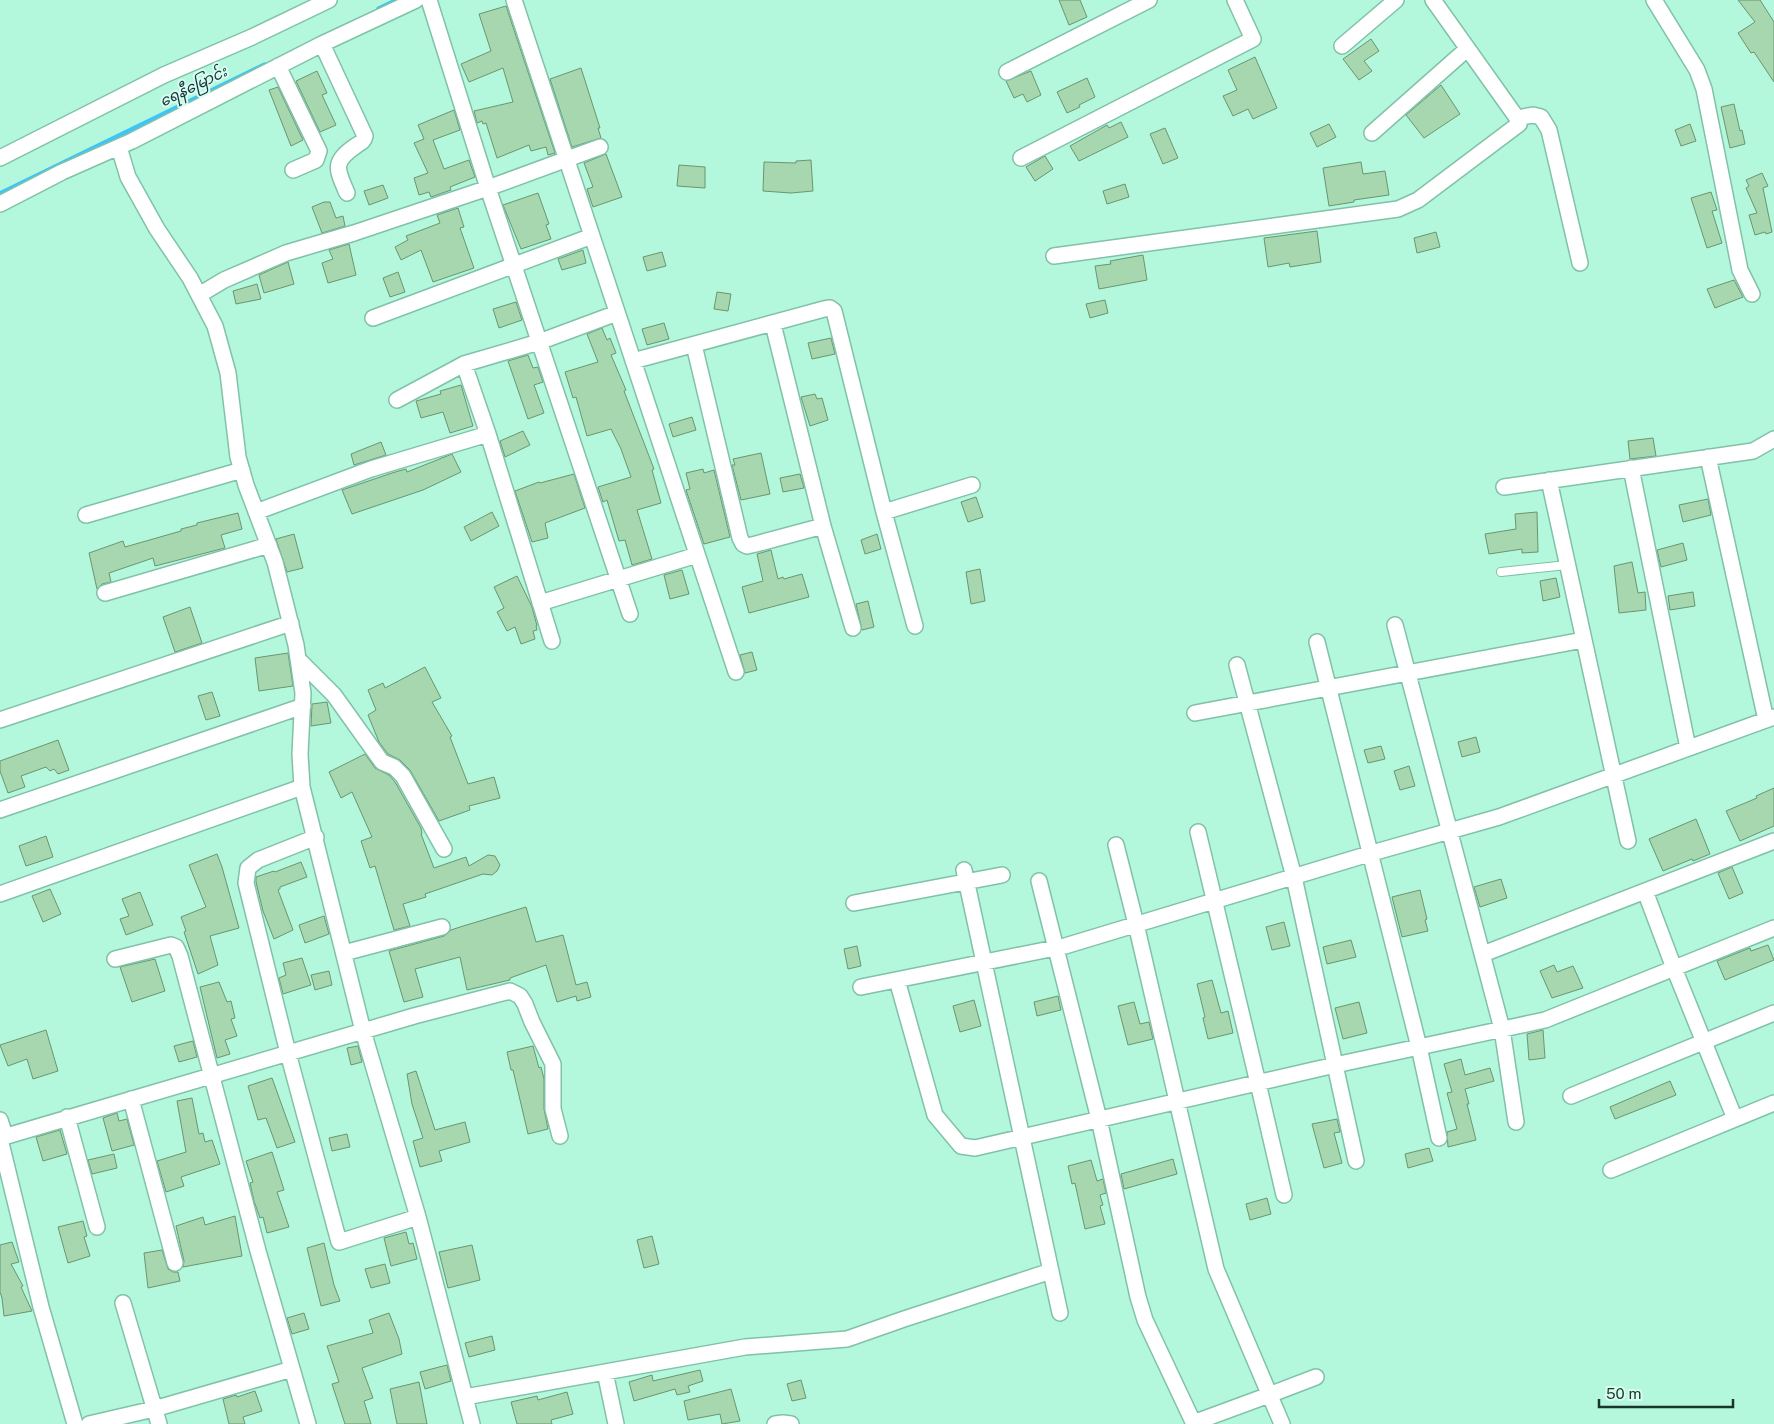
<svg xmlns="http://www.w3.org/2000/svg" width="1774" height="1424" font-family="'Public Sans','Noto Sans Myanmar',sans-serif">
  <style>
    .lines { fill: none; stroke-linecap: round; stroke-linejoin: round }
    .stream { stroke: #3dc4f8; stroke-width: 5.5 }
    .building { fill: #a7d7ae; stroke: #69966f }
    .service-casing { stroke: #80c2a9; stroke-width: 10 }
    .minor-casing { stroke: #80c2a9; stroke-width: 18 }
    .service { stroke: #fff; stroke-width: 8 }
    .minor { stroke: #fff; stroke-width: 15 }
    .labels { text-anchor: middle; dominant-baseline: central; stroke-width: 4; stroke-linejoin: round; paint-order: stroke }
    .water-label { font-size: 15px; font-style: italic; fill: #18333f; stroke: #d6fded }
  </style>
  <rect width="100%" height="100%" fill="#b3f7dc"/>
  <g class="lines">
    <path class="stream" d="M379,9L398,0
      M0,194L265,65"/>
  </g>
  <path class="building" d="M1059,0H1080L1087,17L1069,25Z
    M1738,0H1760L1774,22V82L1754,52L1751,53L1738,33L1755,22Z
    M506,6L555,153L548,155L546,147L531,151L529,145L497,158L486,123L483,124L482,121L477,123L474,111L513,102L503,68L469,82L461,64L491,51L479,14Z
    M1371,39L1379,51L1364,61L1372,71L1359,80L1343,59Z
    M1255,57L1277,108L1253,119L1248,109L1233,116L1223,96L1237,90L1228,70Z
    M581,68L600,128H598L601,138L572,147L550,79Z
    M317,71L327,93L322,95L336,125L320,132L296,81Z
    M1031,71L1041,95L1027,102L1023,94L1014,98L1006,81Z
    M1087,78L1095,97L1079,105L1080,107L1067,113L1057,92Z
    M1441,85L1460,114L1424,138L1406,115Z
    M278,87L303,140L291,146L269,90Z
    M1734,104L1740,131L1742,130L1745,144L1730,148L1721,107Z
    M454,110L460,130L433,140L444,169L469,160L475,177L450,187L451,190L431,197L429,192L419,195L414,178L428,173L414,143L424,139L418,125Z
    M1121,122L1128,137L1079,161L1070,146L1107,125L1109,128Z
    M1329,124L1336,137L1317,147L1310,133Z
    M1690,124L1696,141L1681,146L1675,130Z
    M1165,128L1178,158L1163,164L1150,134Z
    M606,154L622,197L593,207L587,189L593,187L584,163Z
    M1045,156L1053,169L1035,181L1026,167Z
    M811,160L813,191L791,193L763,191L764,162L796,163V161Z
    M1361,162L1363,174L1385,171L1389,195L1354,200V202L1329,206L1323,168Z
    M679,165L705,167V188L677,186Z
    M1762,173L1768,186L1763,188L1772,232L1766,234L1765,232L1755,235L1749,215L1757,213L1746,188L1749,186L1746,180Z
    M1125,184L1129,197L1107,204L1103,191Z
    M383,185L388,198L369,205L364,191Z
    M1711,192L1717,210L1712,211L1722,243L1707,248L1691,198Z
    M538,193L549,224L546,225L551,239L521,249L503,205Z
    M324,202H330L336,218L343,216L345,226L322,233L312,207Z
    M458,208L464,227L460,228L474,268L433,282L421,250L401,260L395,247L408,240L406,236L440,223L437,215Z
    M1317,231L1321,262L1290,267L1289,263L1268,267L1264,238Z
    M1436,232L1440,247L1417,253L1414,238Z
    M349,244L356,275L328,283L322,263L333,259L329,250Z
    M583,250L586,263L562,270L558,259Z
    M662,252L666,266L647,271L643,257Z
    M1143,255L1147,280L1099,289L1095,266L1111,264L1110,261Z
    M288,262L294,284L264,293L259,275Z
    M398,272L405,292L390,297L383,278Z
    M1734,280L1743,297L1715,308L1707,289Z
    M257,284L261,299L236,304L233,291Z
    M717,292L731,294L728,311L714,309Z
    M1105,300L1108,313L1090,318L1086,304Z
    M516,302L522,320L499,328L493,309Z
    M664,323L669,339L647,345L642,329Z
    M602,328L607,340L610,338L616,353L611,355L626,390L624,391L654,469L652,470L661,503L637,510L652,559L632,565L625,540L619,541L607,500L603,502L598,487L631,477L621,449L611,429L587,436L576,397L573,398L565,372L598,362L587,334Z
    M831,338L835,354L812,359L808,343Z
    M528,355L533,368L538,367L543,382L534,385L544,413L528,419L508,361Z
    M461,385L473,426L450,433L443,412L421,418L416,401L441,394L440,391Z
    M815,394L817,399L822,398L828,420L810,426L801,397Z
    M692,417L696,430L673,437L669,424Z
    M523,431L530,445L505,457L500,441Z
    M1653,438L1656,456L1630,459L1628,441Z
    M381,442L386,455L354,465L351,454Z
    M761,453L770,494L741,500L732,465H735L733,459Z
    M452,454L461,472L423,490L352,514L342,490L392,473L406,469L407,472Z
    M703,469L704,473L714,470L730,537L704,544L686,490L690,489L686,473Z
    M574,474L585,508L545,523L548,538L532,542L515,491L539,482L540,483Z
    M800,474L804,488L783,492L780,478Z
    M976,497L983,517L968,522L961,502Z
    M1708,499L1711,515L1683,522L1679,505Z
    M492,512L499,526L471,541L464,527Z
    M1537,512L1538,552L1522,553V549L1489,554L1485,534L1516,529L1515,514Z
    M238,513L242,529L221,535L225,548L155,566L153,558L109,573L111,582L102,584L97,589L89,553L123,541L125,547L181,531V529L197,525V523Z
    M294,534L303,568L287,572L276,539Z
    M877,534L881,549L865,554L861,540Z
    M1683,543L1687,560L1661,567L1657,550Z
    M771,550L778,579L783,577L784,579L802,574L809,597L749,613L742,587L763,581L757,554Z
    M1632,562L1638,593L1645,592L1646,610L1619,613L1614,566Z
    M980,569L985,601L971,604L966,572Z
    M682,570L689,594L670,599L664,575Z
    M517,576L532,607L537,626H536L537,630L533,631L535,639L521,644L515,627L507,631L497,612L504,608L494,587Z
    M1556,578L1560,597L1543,601L1540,581Z
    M1693,592L1695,606L1670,610L1668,596Z
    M868,601L874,627L862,630L856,604Z
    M190,607L202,643L175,652L163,617Z
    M752,652L757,670L745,673L740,655Z
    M288,653L293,686L259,691L255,658Z
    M425,667L441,698L432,702L452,736L450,737L468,784L494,777L500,798L469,806L470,810L439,821L410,770L400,760L388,754L379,742L368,715L376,710L368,690L383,683L385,688Z
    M212,692L220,716L206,720L198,696Z
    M327,702L331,723L311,726L312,704Z
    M1476,737L1480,752L1462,757L1458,742Z
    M58,740L69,770L58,774L54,769L50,771L46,767L21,776L25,787L8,793L0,771V761Z
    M1381,746L1385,759L1368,763L1364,750Z
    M365,754L375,768L389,775L395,782L421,828L422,834H421L434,868L466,857L469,866L488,855L495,856L500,865L497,871L492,875L483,874L425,894L426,897L403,904L410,926L394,930L375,866L370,868L361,841L372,837L352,792L341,798L329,772Z
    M1409,766L1415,786L1400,790L1394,771Z
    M1774,788V826L1740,841L1726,811L1757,798L1756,796Z
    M1696,819L1710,854L1693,861L1692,859L1663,871L1649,839Z
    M46,836L53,857L26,866L19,846Z
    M217,854L222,867L239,928L210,936L218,965L198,974L184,932L186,931L181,917L206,907L189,865Z
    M301,862L307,877L280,887V889L278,890L293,930L274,939L263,911L256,882V877L274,871L275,872Z
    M1732,867L1743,893L1729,899L1718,873Z
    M1501,879L1507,898L1480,907L1474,887Z
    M50,889L61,914L43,922L32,896Z
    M1420,890L1427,919L1425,920L1428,931L1402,937L1392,897Z
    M140,892L153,925L126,935L120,919L129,916L122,899Z
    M526,907L536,942L563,935L576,985L587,982L591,997L577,1001L576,996L557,1002L546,965L510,978V980L467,990L460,957L415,969L423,997L404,1002L389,951L444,936L451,930L460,927Z
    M324,916L329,934L305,943L299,925Z
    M1284,922L1290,946L1272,950L1266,927Z
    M1351,940L1356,957L1327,964L1323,947Z
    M1768,945L1774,960L1725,980L1717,961L1750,948L1751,951Z
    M857,946L861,966L848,969L844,949Z
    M302,958L311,985L283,994L279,978L286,975L283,963Z
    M155,959L165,991L132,1002L120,967Z
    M1554,965L1557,972L1573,966L1583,988L1552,998L1540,971Z
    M329,971L332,985L315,990L311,975Z
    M1212,980L1221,1013L1228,1011L1233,1033L1208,1039L1203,1018L1205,1017L1197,984Z
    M219,982L227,1002L231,1001L235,1018L231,1019L237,1036L225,1040L230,1054L217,1058L200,987Z
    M1058,996L1061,1010L1037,1016L1034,1002Z
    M974,1000L981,1026L960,1032L953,1006Z
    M1134,1002L1140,1024L1149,1022L1153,1039L1128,1045L1118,1006Z
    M1359,1002L1367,1033L1343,1039L1335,1008Z
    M46,1030L58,1071L33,1079L27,1059L8,1066L0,1045Z
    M1543,1030L1545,1058L1529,1060L1527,1034Z
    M193,1041L197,1057L179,1062L174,1046Z
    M358,1046L362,1062L351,1065L347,1048Z
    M533,1046L539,1068L541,1067L544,1079V1109L548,1129L528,1134L513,1070H511L507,1052Z
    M1461,1059L1465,1075L1490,1068L1494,1081L1465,1089L1469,1104H1467L1476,1140L1448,1147L1447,1132L1457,1129L1447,1093L1452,1092L1444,1064Z
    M416,1071L435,1130L465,1122L470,1142L439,1151L442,1161L420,1167L413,1141L423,1138L412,1104L407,1074Z
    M272,1078L295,1142L277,1148L266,1118L258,1120L248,1086Z
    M1670,1081L1676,1095L1615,1119L1610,1107Z
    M192,1098L199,1134L203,1133L205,1142L212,1140L220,1164L181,1177L184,1186L166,1192L157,1161L186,1152L177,1101Z
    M117,1113L119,1121L127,1119L134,1145L112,1151L103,1118Z
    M1337,1119L1340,1132L1334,1133L1342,1163L1324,1168L1312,1124Z
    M60,1130L67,1154L43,1161L36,1137Z
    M347,1134L350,1147L332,1151L329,1138Z
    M1429,1148L1433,1161L1408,1168L1405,1154Z
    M272,1152L284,1190L277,1192L289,1227L267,1233L263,1217L260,1218L254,1201L250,1183L253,1182L246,1161Z
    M114,1154L117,1168L92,1174L88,1160Z
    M1173,1159L1177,1174L1124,1189L1121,1174Z
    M1091,1160L1097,1181L1103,1179L1106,1193L1100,1195L1103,1205L1100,1206L1105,1224L1085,1229L1075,1183L1072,1184L1068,1166Z
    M1267,1198L1271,1214L1250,1220L1246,1204Z
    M235,1216L242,1256L183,1267L184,1261L176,1226L203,1217L205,1225Z
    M83,1221L87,1236L84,1237L90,1256L68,1263L58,1227Z
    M406,1232L409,1244L413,1243L417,1259L391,1266L384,1238Z
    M652,1236L659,1264L644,1268L637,1240Z
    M12,1242L19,1262L11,1264L23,1286L21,1287L32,1311L4,1316L2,1298L0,1292V1245Z
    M324,1243L334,1285L340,1301L321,1306L307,1248Z
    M472,1245L480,1280L448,1288L439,1252Z
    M162,1250L168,1269L173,1272H178L180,1281L148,1288L144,1253Z
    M385,1264L390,1283L371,1288L365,1269Z
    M304,1313L309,1329L292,1334L287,1318Z
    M389,1313L399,1339L402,1354L362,1368L373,1398L364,1401L371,1424H345L332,1384L339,1382L327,1346L373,1333L369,1320Z
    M492,1336L495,1350L469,1357L465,1343Z
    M447,1365L451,1381L425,1389L420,1372Z
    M700,1370L703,1381L688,1386L690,1392L677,1395L675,1389L634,1401L629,1382L652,1375L653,1381Z
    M801,1380L806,1398L792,1401L787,1384Z
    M419,1382L427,1424H397L390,1389Z
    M731,1389L740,1421L722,1424L720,1414L688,1420L684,1401Z
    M255,1391L262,1411L243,1417L245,1424H229L223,1399L236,1395L237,1397Z
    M567,1392L573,1414L551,1420L552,1424H517L511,1402L537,1396L538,1400Z"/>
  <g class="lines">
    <g class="service-casing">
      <path id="service" d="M1501,572L1567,565"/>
    </g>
    <g class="minor-casing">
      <path id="minor" d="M429,0L488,188L630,614
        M514,0L736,672
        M1654,0L1697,70L1704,89L1740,270L1752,294
        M322,44L365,136C364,141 362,142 357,145C332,162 336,168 347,193
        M1342,46L1396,0
        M278,66L319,151L316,160L293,170
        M1007,72L1149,0
        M1517,118L1533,115L1541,117L1549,130L1580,263
        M1372,133L1467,49
        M119,147L128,177L157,229L190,278L215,326L228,373L238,457L246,485L275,562L296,645L303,693L300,754L302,787L363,1031L418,1217L339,1242L288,1053L246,883L248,868L258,860L316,837
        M0,158L164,75L252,37L329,0
        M1021,158L1253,39L1235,0
        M0,204L62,172L132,141L322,44L416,0
        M1054,256L1398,209L1418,200L1519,124L1517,118L1433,0
        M199,295L224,280L286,253L354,233L488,188L600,147
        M373,318L592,236
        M694,345L740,538L743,544L747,546L756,544L823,526L773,324
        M633,361L824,309L830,308L834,311L884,512L915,626
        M464,364L488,434L552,641
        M397,400L464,364L539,342L617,313
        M1708,457L1766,720
        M1631,468L1688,748
        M1549,480L1628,841
        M1504,487L1753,451L1774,439
        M256,512L371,469L488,434
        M884,512L972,485
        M86,515L242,470
        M823,526L853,628
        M105,593L269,545
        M540,603L697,555
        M1395,625L1502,1029L1516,1122
        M1317,642L1419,1047L1439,1138
        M299,660L334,695L382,762L394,767L403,776L444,849
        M1237,665L1294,877L1356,1161
        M1195,713L1583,640
        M0,720L291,623
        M0,810L303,706
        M1198,832L1258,1083L1284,1195
        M1116,845L1136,924L1216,1269L1282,1424
        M964,870L1060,1313
        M1039,881L1099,1119L1138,1297L1145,1320L1194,1424
        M1645,891L1674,968L1735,1119
        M0,894L302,787
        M854,903L1002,875
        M344,953L442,927
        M1483,954L1774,841
        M115,959L171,945L176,947L180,956L258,1251L308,1424
        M897,980L935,1115L961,1146L975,1148L1335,1065L1545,1020L1774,928
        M861,987L1065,946L1372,853L1499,817L1774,717
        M1571,1096L1774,1013
        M131,1099L175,1263
        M67,1117L97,1227
        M0,1120L5,1136
        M0,1138L414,1016L510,991L520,996L525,1004L532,1022L553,1064V1109L560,1136
        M0,1139L41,1307L75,1424
        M1611,1170L1774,1103
        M418,1217L472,1424
        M123,1303L159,1424
        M605,1372L616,1424
        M465,1397L745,1347L847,1339L904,1319L1051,1271
        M1193,1423L1269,1395L1316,1377
        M89,1424L154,1409L292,1369
        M775,1424L783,1423L791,1424"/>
    </g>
    <use href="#service" class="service"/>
    <use href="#minor" class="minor"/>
  </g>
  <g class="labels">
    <g class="water-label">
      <text transform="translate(193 86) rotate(-26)">ရေနီမြောင်း</text>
    </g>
  </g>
  <path d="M1599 1399v8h134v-8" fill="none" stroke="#1a362c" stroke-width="2.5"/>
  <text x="1606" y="1399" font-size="15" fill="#1a362c" stroke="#d6fded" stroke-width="4" paint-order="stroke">50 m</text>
</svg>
